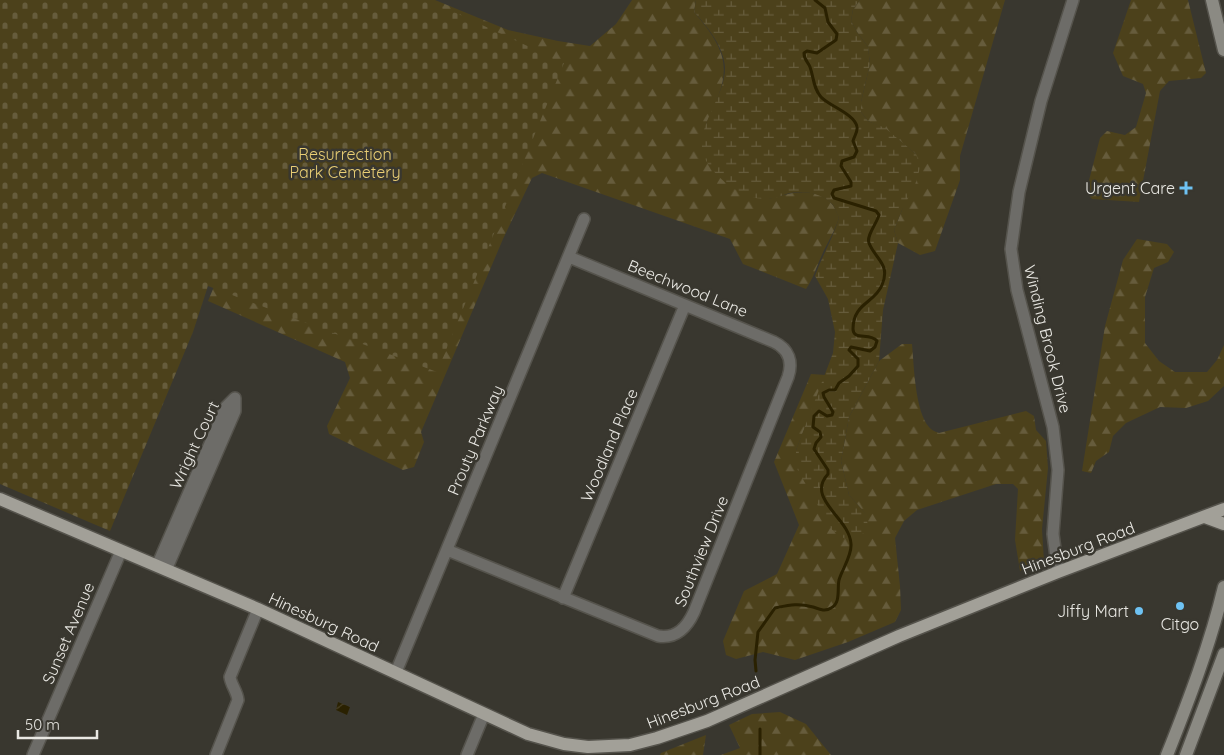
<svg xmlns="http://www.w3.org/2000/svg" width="1224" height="755" font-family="Quicksand,sans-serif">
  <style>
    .forest { fill: url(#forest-firs) }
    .wetland { fill: url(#wetland-marsh) }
    .cemetery { fill: url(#cemetery-stones) }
    .water { fill: url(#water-waves) }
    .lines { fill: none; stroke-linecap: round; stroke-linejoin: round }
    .stream { stroke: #2a2101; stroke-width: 3 }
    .minor-casing { stroke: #55534c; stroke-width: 14 }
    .secondary-casing { stroke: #55534c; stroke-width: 15 }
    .primary-casing { stroke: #55534c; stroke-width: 15 }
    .minor { stroke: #6d6c68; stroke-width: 11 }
    .secondary { stroke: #8b8a83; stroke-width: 12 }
    .primary { stroke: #a2a098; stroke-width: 12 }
    .poi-dot { fill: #6ec2f3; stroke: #39372f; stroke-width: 2 }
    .labels { text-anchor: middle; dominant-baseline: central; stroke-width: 5; stroke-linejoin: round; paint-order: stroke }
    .park-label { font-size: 16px; fill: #e9ce74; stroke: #39372f }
    .poi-label { font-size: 16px; fill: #e9e8e3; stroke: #39372f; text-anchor: end }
    .street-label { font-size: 16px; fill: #e9e8e3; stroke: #39372f }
  </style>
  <defs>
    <pattern id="forest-firs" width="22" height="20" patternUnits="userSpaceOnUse" patternTransform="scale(1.25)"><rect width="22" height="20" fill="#4c411b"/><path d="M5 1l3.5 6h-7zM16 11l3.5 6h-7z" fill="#665c3c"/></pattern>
    <pattern id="wetland-marsh" width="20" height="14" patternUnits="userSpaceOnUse" patternTransform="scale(1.25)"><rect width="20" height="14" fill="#4c411b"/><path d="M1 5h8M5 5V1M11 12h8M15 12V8" fill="none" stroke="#665c3c"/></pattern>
    <pattern id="cemetery-stones" width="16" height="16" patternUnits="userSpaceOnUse" patternTransform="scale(1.25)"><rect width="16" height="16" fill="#4c411b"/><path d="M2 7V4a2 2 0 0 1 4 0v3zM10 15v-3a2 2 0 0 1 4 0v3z" fill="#665c3c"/></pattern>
    <pattern id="water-waves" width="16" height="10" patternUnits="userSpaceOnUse" patternTransform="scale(1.25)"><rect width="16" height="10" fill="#2a2101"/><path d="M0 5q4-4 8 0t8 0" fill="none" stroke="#494126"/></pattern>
  </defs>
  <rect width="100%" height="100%" fill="#39372f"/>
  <path class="forest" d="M64,0H435L508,30L558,41L590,46L616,24L632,0H696L694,12C732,56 731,73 706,124L769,199C790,193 814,186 831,203C835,207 837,213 839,218C834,233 827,243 821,257C816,268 813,279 806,289L743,264L730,239L542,173L532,178L503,239L421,432L424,442L414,467L403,470L329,434L327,426L350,378L345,362L208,301L240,225Z
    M860,0H1005L960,156V180L935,251L920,255L898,243L894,230L902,210L916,154L885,129L868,121L861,112V102L870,64L868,47L857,32L851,21L853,9Z
    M1131,0H1188L1206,73L1201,78L1169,81L1160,91L1139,202L1092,199L1086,192L1100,138L1107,131L1125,135L1136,127L1146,93L1143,84L1123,76L1113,53Z
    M1137,239L1167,244L1174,252L1168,262L1154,268L1145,297V343L1159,361L1175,372H1207L1217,360L1224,345V386L1208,401L1186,408L1160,407L1126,423L1113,436L1109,452L1096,461L1091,473L1082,471L1105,326L1123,260Z
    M902,344H912C914,366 915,411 929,427C931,430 936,432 939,433L1026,411L1034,416L1036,430L1046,441L1048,468L1042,529L1044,562L1020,571L1015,540L1018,489L1013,484H996L917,510L904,521L895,538L900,586L901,610L895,622L848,642L795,660L763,652L736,659L726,655L723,641L744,591L777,574L799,525L774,462L811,374L826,375L796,450L866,514L849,495L841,461L849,417L879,361Z
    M780,712L806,724L831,755H721L740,748L729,725L752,714Z
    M706,735L703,755H660L661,753Z"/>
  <path class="wetland" d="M696,0H860L853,9L851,21L857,32L868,47L870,64L861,102V112L868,121L885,128L916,154L920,168L915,185L902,210L894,230L898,243L883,310L879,361L849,417L841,461L849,495L866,514L868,527L860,537L845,539L831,529L796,467V450L833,353L835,332L828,299L815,276C822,256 833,238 839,218C837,214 835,207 832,204C822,193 804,190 790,193C782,195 775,199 768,199C744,200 721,182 708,164C687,134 726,100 725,67C724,47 707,26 694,12Z"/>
  <path class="cemetery" d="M0,0H428L564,63L437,372L208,286L193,332L110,531L0,484Z"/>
  <path class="water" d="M338,702L350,707L347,715L336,710Z"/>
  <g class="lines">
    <path class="stream" d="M756,671L755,660L758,632L775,608C790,605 798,603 813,607C819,609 825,612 831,608C841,603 837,589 839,580C842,569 852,556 851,544C850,518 805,499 828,474V470L814,449L816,443L821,437L820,432L813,427L814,416L819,411L827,416L832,415L833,412L824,397L823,393L829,390H835L839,383L849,376L858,366V359L849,350L851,347L870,351L875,347L877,341C870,332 853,341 853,329C853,303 875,303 882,285C891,264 875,259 869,243C866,236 877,223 879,215L876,211L834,198L832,194L834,190L851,186V182L841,166L842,161L854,157L857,151L853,141C854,136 858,132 857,127C855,114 829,106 821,97C813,88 814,78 810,67C808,62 804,60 804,53L807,51L817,53L836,40L837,34L828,22L825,8L815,0
      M760,729V755"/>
    <g class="minor-casing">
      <path id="minor" d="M447,550L658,636C677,639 687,627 694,612L788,377C793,362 789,349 774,342L569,257
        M157,566L226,407L235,398
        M166,570L235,411V398
        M1058,572L1053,534L1058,470L1053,427L1017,290L1011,249L1019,192L1041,101L1073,0
        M563,598L685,305
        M396,672L584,219
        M33,755L121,551
        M216,755L238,700C237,691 231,685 230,677L258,609
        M467,755L484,714"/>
    </g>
    <g class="secondary-casing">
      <path id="secondary" d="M1212,0L1224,50
        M1167,755C1189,700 1210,645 1224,587
        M1186,755L1224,654"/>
    </g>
    <g class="primary-casing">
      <path id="primary" d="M0,499L258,609L528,734L564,744L588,747L630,745L657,738L707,721L899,636L1058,572L1224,509
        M1205,517L1224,524"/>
    </g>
    <use href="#minor" class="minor"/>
    <use href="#secondary" class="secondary"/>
    <use href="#primary" class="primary"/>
  </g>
  <g class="poi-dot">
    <path d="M1183.5 180.5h5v5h5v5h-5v5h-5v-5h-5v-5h5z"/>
    <circle cx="1180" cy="606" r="5"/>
    <circle cx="1139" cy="611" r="5"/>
  </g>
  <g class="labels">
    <g class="park-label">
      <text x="345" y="154">Resurrection<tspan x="345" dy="18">Park Cemetery</tspan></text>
    </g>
    <g class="poi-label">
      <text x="1175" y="188">Urgent Care</text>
      <text x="1129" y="611">Jiffy Mart</text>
      <text x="1180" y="624" text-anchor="middle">Citgo</text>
    </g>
    <g class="street-label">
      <text transform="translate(688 288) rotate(22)">Beechwood Lane</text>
      <text transform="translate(1048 339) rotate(76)">Winding Brook Drive</text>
      <text transform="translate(475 440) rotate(-67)">Prouty Parkway</text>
      <text transform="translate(194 445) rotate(-65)">Wright Court</text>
      <text transform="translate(609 445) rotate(-67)">Woodland Place</text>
      <text transform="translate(1078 548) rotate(-21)">Hinesburg Road</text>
      <text transform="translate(701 551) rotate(-68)">Southview Drive</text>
      <text transform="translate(324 622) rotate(25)">Hinesburg Road</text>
      <text transform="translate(68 633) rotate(-67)">Sunset Avenue</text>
      <text transform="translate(703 702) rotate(-21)">Hinesburg Road</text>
    </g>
  </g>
  <path d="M18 730v8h79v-8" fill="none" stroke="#e9e8e3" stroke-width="2.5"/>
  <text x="25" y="730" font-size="15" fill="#e9e8e3" stroke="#39372f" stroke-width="4" paint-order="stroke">50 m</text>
</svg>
